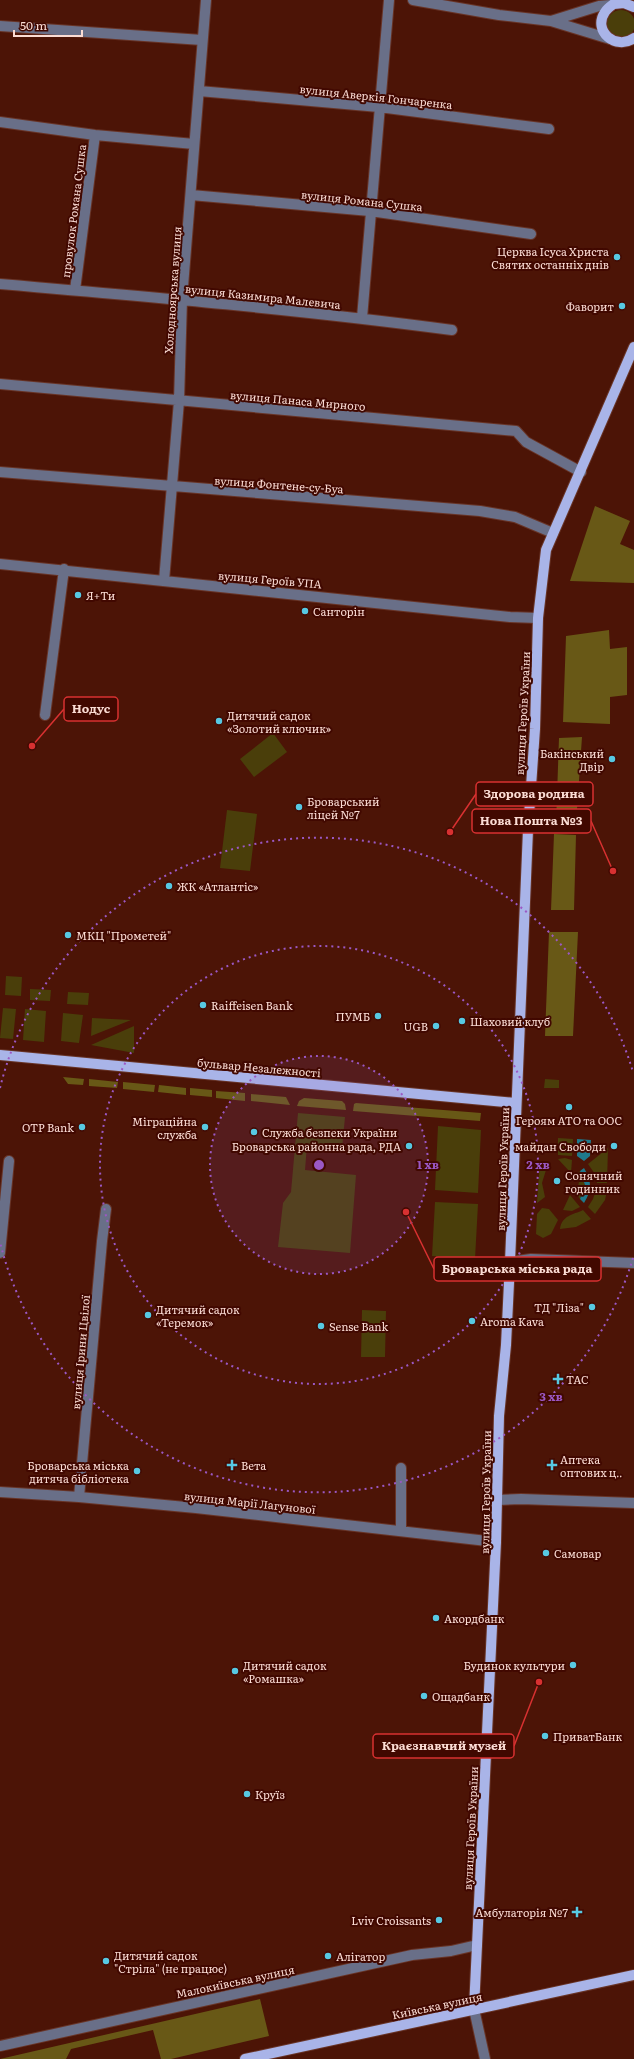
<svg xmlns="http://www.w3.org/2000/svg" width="634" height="2059" font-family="Literata,serif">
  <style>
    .green { fill: #4a3e0a }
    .forest { fill: #685816 }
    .water { fill: #1f798c }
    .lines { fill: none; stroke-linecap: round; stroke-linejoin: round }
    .minor-casing { stroke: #683427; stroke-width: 12 }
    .major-casing { stroke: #683427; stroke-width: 12 }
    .minor { stroke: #696f88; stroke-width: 10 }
    .major { stroke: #a9b4e8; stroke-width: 10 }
    .ring { fill: none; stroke: #9b58c4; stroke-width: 2; stroke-dasharray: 2 4 }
    .poi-dot { fill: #57c9e2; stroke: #410800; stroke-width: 1.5 }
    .labels { text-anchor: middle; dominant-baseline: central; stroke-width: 4; stroke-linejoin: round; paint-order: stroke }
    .street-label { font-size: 11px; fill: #fbdcd4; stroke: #410800 }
    .poi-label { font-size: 11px; fill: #fbdcd4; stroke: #410800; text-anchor: start }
    .centre { fill: #9b58c4; stroke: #410800; stroke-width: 2 }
    .ring-label { font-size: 12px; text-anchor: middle; font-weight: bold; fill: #9b58c4; stroke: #410800; stroke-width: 4; stroke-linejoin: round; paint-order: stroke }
    .leader { fill: none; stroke: #d83131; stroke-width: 1.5 }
    .callout-dot { fill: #d83131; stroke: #410800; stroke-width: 1.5 }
    .callout { fill: #410800; stroke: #d83131; stroke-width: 1.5 }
    .callout-label { font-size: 12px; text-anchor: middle; font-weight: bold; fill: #fbdcd4 }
  </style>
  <rect width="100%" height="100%" fill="#4c1406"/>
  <path class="green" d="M607 24a14 14 0 1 1 28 0a14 14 0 1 1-28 0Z
    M273,733L287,752L254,777L240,759Z
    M227,810L257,814L250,871L220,868Z
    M6,976L22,977L21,996L5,995Z
    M30,989L51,990L50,1001L30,1000Z
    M68,992L89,993L88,1005L67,1004Z
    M3,1008L16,1009L13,1039L0,1038Z
    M25,1009L46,1011L44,1042L23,1040Z
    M63,1013L83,1015L79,1043L61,1041Z
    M92,1018L131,1020L91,1036Z
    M134,1026V1053L91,1045Z
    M545,1079L559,1080V1088H544Z
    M298,1113L345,1117L342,1149L307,1145L305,1170L356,1175L350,1253L278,1247L283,1203L291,1192Z
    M438,1126L481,1130L478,1193L435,1190Z
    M558,1138L573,1139L572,1156L558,1155Z
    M608,1148L607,1183H597L595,1174L588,1164Z
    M565,1158L572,1160L571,1173L558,1159Z
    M540,1161L546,1170L542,1183L545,1197L537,1203Z
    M580,1171L585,1185L580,1199L576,1194L579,1182L575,1175Z
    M596,1190L607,1191L605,1200L595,1214L588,1207L593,1199Z
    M570,1195L580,1207L572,1211L563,1210Z
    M435,1202L478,1204L475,1259L432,1256Z
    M542,1208L549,1209L558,1220L551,1234L543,1238L536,1234L537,1214Z
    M583,1210L591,1219L576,1227L560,1229C562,1215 573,1215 583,1210Z
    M362,1310L386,1311L385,1357H361Z"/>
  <path class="forest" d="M595,506L630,521L620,544L634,550V583L570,581Z
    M609,630L610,649L627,647V695L610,697V724L563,722L566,636Z
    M582,737L576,824H556L559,738Z
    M554,834L576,835L574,910H551Z
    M549,932H578L573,1036H545Z
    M63,1077L84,1079L83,1085L68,1084Z
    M89,1079L118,1082L117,1088L89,1086Z
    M123,1082L155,1085L154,1092L123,1089Z
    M159,1085L186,1088V1095L158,1092Z
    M190,1088L212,1090V1097L190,1095Z
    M216,1091L245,1093V1101L216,1098Z
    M251,1094L286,1097L290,1105L251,1101Z
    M304,1098L342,1101L345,1104L346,1110L297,1106L299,1101Z
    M356,1103L481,1113L480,1121L353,1111L354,1104Z
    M260,1999L269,2036L171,2059H161L153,2030L71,2049L66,2059H0Z"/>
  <path class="water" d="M577,1139L591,1140L590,1156L584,1161L577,1156Z
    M584,1168C592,1181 592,1190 584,1203L580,1199L585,1185L580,1171Z"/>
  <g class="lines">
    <g class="minor-casing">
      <path id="minor" d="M413,0L499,15L551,21L610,39
        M551,21L599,6L611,5
        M0,26L202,40
        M199,91L379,107L549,129
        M0,122L95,135L194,144
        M191,195L370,211L531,234
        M0,284C151,297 302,310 452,330
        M75,290L95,135
        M362,318L389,0
        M0,384L516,431L526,442L581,472
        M0,472L480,511L515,517L553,533
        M0,564L510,617L538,618
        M164,581L179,401L182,299L206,0
        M45,715L64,569
        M0,1253L9,1161
        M510,1262L531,1259L634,1263
        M0,1492L79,1497L196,1508L496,1542
        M79,1497L102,1241L106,1209
        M497,1500L521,1499L634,1503
        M401,1530V1468
        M474,2009L485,2059
        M0,2046L412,1955L451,1951L477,1945"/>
    </g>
    <g class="major-casing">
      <path id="major" d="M619,0C614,4 608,7 605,12C592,31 616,51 634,38
        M614,4L624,3L634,7
        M0,1055L516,1103
        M474,2009L496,1542L499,1416L506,1345L510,1262L528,830L535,729L538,618L546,550L634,347
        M245,2059L634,1975"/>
    </g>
    <use href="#minor" class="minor"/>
    <use href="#major" class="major"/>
  </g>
  <circle cx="319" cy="1165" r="109" fill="#9b58c4" fill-opacity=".12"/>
  <g class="ring">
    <circle cx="319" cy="1165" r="109"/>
    <circle cx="319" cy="1165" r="219"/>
    <path d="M633 1258A328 328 0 0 1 0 1242M0 1088A328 328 0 0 1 633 1072"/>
  </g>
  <g class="poi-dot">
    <circle cx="617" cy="257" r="4"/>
    <circle cx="622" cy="306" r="4"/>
    <circle cx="78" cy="595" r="4"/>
    <circle cx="305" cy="611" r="4"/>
    <circle cx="219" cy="721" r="4"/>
    <circle cx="612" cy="759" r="4"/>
    <circle cx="299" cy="807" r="4"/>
    <circle cx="169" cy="886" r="4"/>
    <circle cx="68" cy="935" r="4"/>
    <circle cx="203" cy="1005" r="4"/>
    <circle cx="378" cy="1016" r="4"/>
    <circle cx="462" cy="1021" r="4"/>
    <circle cx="436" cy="1026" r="4"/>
    <circle cx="569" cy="1107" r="4"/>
    <circle cx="82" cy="1127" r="4"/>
    <circle cx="205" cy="1127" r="4"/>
    <circle cx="254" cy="1132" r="4"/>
    <circle cx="409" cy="1146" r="4"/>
    <circle cx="614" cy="1146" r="4"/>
    <circle cx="557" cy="1181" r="4"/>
    <circle cx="592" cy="1307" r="4"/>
    <circle cx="148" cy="1315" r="4"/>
    <circle cx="472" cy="1321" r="4"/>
    <circle cx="321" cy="1326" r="4"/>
    <path d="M556 1373h4v4h4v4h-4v4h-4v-4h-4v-4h4z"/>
    <path d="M230 1459h4v4h4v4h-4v4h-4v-4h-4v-4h4z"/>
    <path d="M550 1459h4v4h4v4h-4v4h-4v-4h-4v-4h4z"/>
    <circle cx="137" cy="1471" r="4"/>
    <circle cx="546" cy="1553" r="4"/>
    <circle cx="436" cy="1618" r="4"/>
    <circle cx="573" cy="1665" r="4"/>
    <circle cx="235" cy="1671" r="4"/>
    <circle cx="424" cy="1696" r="4"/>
    <circle cx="545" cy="1736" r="4"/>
    <circle cx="247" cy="1794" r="4"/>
    <path d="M575 1906h4v4h4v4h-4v4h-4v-4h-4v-4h4z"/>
    <circle cx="439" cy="1920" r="4"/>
    <circle cx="328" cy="1956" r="4"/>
    <circle cx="106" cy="1961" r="4"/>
  </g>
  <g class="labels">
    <g class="street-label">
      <text transform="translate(376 96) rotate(6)">вулиця Аверкія Гончаренка</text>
      <text transform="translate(362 200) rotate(6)">вулиця Романа Сушка</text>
      <text transform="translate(73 211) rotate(-83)">провулок Романа Сушка</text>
      <text transform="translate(172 290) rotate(-86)">Холодноярська вулиця</text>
      <text transform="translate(263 296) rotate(6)">вулиця Казимира Малевича</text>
      <text transform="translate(298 400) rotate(5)">вулиця Панаса Мирного</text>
      <text transform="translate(279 484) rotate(4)">вулиця Фонтене-су-Буа</text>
      <text transform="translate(270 579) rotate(5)">вулиця Героїв УПА</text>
      <text transform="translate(522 713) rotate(-87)">вулиця Героїв України</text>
      <text transform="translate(259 1067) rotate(5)">бульвар Незалежності</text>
      <text transform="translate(502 1169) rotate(-88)">вулиця Героїв України</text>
      <text transform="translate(80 1352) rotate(-85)">вулиця Ірини Цвілої</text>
      <text transform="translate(485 1492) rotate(-89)">вулиця Героїв України</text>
      <text transform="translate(250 1502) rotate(6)">вулиця Марії Лагунової</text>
      <text transform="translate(470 1828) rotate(-87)">вулиця Героїв України</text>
      <text transform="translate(235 1981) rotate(-12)">Малокиївська вулиця</text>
      <text transform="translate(437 2005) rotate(-12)">Київська вулиця</text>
    </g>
    <g class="poi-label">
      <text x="609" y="251" text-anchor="end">Церква Ісуса Христа<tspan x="609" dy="13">Святих останніх днів</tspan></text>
      <text x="614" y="306" text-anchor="end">Фаворит</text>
      <text x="86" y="595">Я+Ти</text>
      <text x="313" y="611">Санторін</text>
      <text x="227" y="715">Дитячий садок<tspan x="227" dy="13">«Золотий ключик»</tspan></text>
      <text x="604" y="753" text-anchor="end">Бакінський<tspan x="604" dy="13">Двір</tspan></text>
      <text x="307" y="801">Броварський<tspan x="307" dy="13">ліцей №7</tspan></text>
      <text x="177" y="886">ЖК «Атлантіс»</text>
      <text x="76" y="935">МКЦ "Прометей"</text>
      <text x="211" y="1005">Raiffeisen Bank</text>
      <text x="370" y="1016" text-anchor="end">ПУМБ</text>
      <text x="470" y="1021">Шаховий клуб</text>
      <text x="428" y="1026" text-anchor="end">UGB</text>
      <text x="569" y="1120" text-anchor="middle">Героям АТО та ООС</text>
      <text x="197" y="1121" text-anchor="end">Міграційна<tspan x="197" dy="13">служба</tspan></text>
      <text x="74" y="1127" text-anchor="end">OTP Bank</text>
      <text x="262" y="1132">Служба безпеки України</text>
      <text x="401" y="1146" text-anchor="end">Броварська районна рада, РДА</text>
      <text x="606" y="1146" text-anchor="end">майдан Свободи</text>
      <text x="565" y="1175">Сонячний<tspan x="565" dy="13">годинник</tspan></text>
      <text x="584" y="1307" text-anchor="end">ТД "Ліза"</text>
      <text x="156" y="1309">Дитячий садок<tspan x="156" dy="13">«Теремок»</tspan></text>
      <text x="480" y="1321">Aroma Kava</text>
      <text x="329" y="1326">Sense Bank</text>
      <text x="566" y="1379">ТАС</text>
      <text x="560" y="1459">Аптека<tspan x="560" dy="13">оптових ц‥</tspan></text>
      <text x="129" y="1465" text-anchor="end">Броварська міська<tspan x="129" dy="13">дитяча бібліотека</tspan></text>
      <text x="241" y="1465">Вета</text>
      <text x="554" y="1553">Самовар</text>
      <text x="444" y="1618">Акордбанк</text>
      <text x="243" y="1665">Дитячий садок<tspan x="243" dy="13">«Ромашка»</tspan></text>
      <text x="565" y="1665" text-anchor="end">Будинок культури</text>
      <text x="432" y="1696">Ощадбанк</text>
      <text x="553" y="1736">ПриватБанк</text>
      <text x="255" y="1794">Круїз</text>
      <text x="568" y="1912" text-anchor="end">Амбулаторія №7</text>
      <text x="431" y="1920" text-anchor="end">Lviv Croissants</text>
      <text x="114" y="1955">Дитячий садок<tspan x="114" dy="13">"Стріла" (не працює)</tspan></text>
      <text x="336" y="1956">Алігатор</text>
    </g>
  </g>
  <circle cx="319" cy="1165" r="6" class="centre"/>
  <g class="ring-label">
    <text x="428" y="1169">1 хв</text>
    <text x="538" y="1169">2 хв</text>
    <text x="551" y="1401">3 хв</text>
  </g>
  <path class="leader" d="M32 746L64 709M450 832L476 794M613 871L591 821M406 1212L434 1269M539 1682L514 1746"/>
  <g class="callout-dot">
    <circle cx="32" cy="746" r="4"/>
    <circle cx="450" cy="832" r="4"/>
    <circle cx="613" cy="871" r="4"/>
    <circle cx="406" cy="1212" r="4"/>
    <circle cx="539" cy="1682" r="4"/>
  </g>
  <g class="callout">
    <rect x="64" y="697" width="54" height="24" rx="4"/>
    <rect x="476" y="782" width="117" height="24" rx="4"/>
    <rect x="472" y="809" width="119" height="24" rx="4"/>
    <rect x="434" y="1257" width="167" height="24" rx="4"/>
    <rect x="373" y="1734" width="141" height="24" rx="4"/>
  </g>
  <g class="callout-label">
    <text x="91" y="713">Нодус</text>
    <text x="534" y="798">Здорова родина</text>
    <text x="531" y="825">Нова Пошта №3</text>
    <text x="517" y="1273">Броварська міська рада</text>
    <text x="444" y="1750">Краєзнавчий музей</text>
  </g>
  <path d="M14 30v6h68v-6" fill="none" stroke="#fbdcd4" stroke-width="2"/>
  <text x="20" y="30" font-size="12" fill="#fbdcd4" stroke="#410800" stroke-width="3" paint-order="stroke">50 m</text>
</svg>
